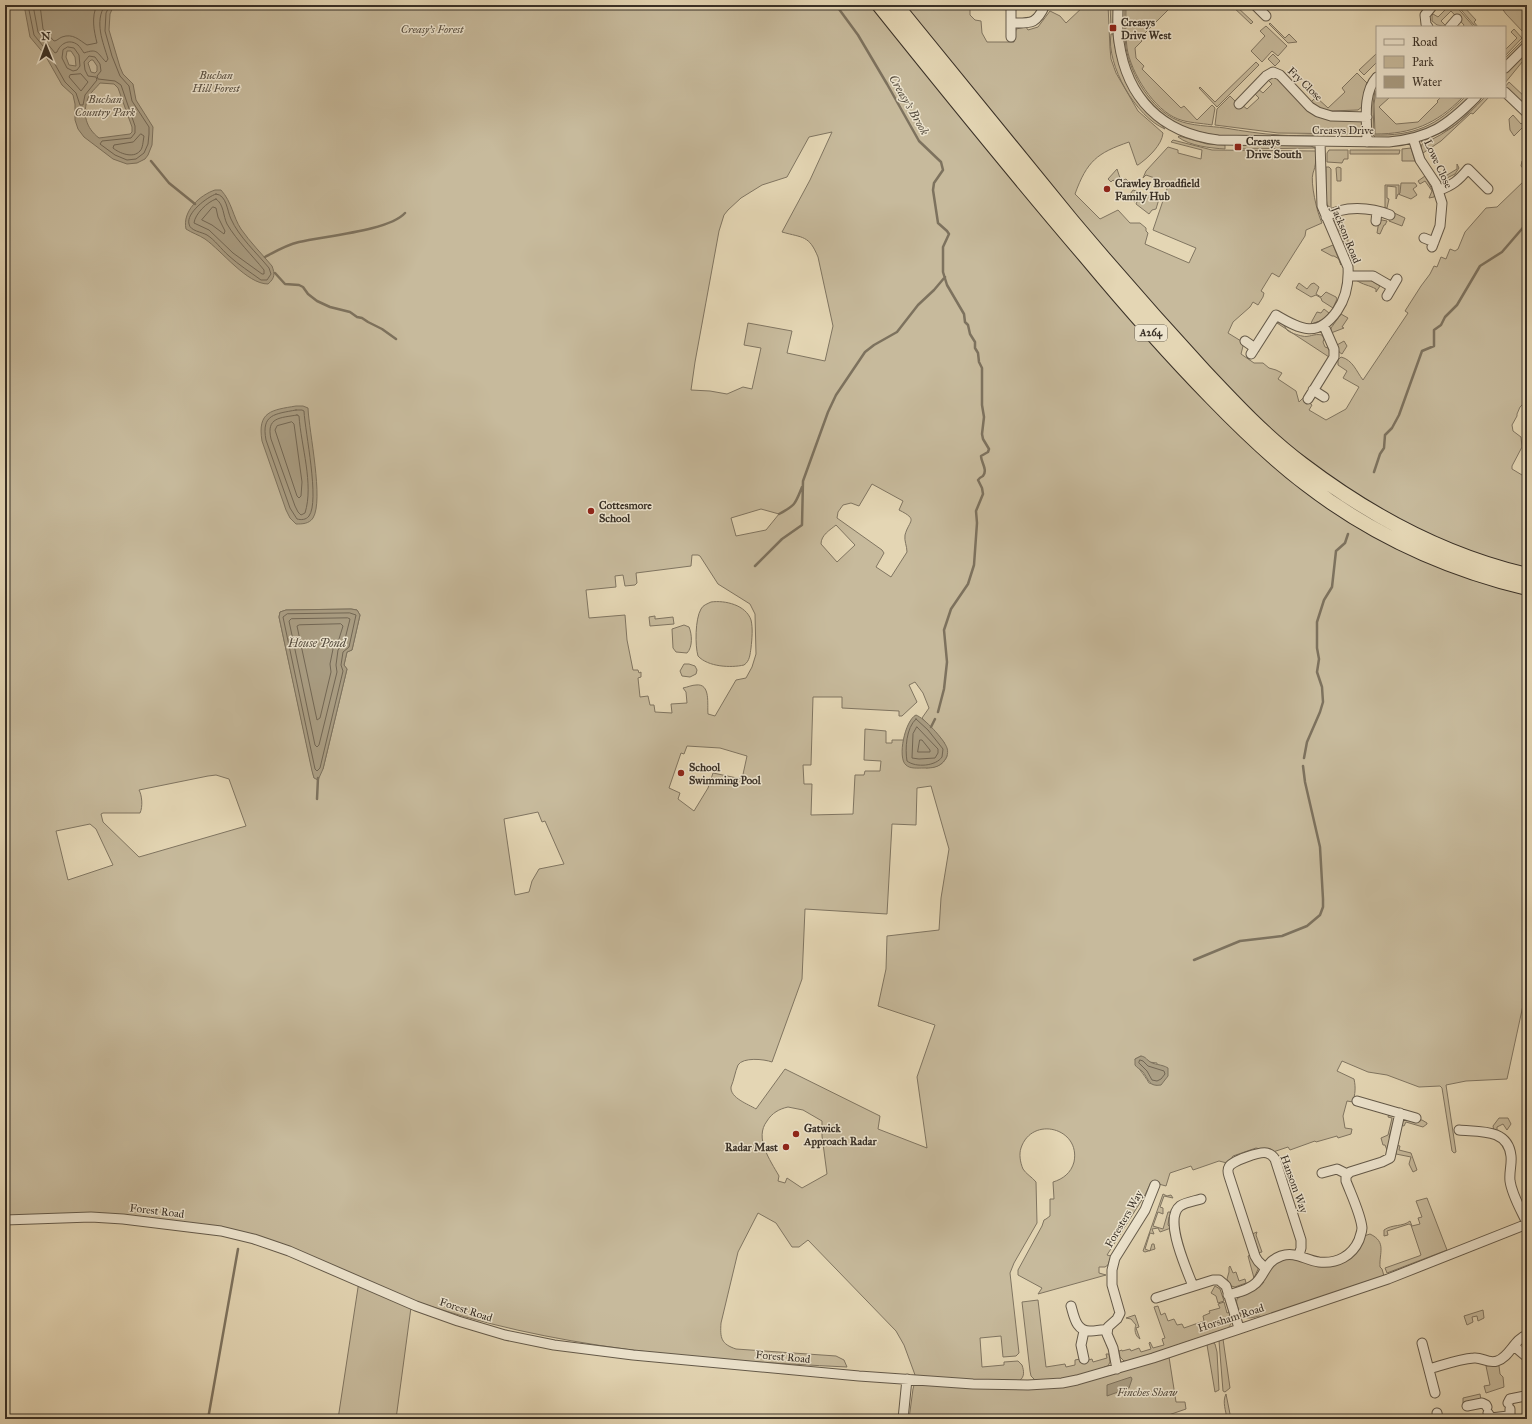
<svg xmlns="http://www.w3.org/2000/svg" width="1532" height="1424" font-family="'IM FELL Great Primer',serif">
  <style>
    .green { fill: #c7ba9c; stroke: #807561; fill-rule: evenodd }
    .water { fill: #aa9e84; stroke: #7d725e; fill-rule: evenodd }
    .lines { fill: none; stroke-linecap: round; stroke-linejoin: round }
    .shore { stroke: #726755; stroke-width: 1 }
    .stream { stroke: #7d725e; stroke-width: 2.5 }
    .minor-casing { stroke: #645a4a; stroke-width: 11 }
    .highway-casing { stroke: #393026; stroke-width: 16 }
    .minor { stroke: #ede4ce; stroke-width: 9 }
    .highway { stroke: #e4d6b4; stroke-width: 14 }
    .poi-dot { fill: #8f2418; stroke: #ede4ce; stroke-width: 1.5 }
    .labels { text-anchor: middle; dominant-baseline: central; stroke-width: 3; stroke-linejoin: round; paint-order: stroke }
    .shield { fill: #ede4ce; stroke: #6f6658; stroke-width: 1 }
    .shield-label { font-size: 10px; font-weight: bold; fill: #393026 }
    .poi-label { font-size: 11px; font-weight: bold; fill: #393026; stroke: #ede4ce; text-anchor: start }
    .park-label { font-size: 11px; font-style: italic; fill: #554c3e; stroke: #ede4ce }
    .street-label { font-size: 11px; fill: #393026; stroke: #ede4ce }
    .water-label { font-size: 12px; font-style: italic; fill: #554c3e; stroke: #ede4ce }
  </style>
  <rect width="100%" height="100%" fill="#e4d6b4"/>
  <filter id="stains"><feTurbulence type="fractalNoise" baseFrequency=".005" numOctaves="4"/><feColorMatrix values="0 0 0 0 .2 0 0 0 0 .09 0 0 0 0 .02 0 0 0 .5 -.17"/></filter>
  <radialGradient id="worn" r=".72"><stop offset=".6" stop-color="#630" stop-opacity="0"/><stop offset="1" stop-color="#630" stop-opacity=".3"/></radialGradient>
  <path class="green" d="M5,5H872L1006,169L1328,506L1527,593V987L1507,1079L1466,1081L1446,1085L1456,1152L1454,1153L1452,1151L1442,1088L1440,1086L1419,1087L1387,1075L1368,1072L1342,1061L1337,1071L1354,1079C1356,1088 1355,1094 1353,1102L1347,1101L1343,1116L1345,1128L1352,1129L1351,1134L1338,1138L1337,1136L1316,1142L1315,1141L1290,1150L1288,1147L1273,1152L1256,1148L1233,1156L1231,1159L1227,1163L1219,1161L1193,1170L1191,1166L1170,1173L1166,1186L1151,1182L1145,1195L1107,1255L1111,1256L1108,1265L1105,1267H1099V1273L1106,1275L1038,1294L1042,1288L1018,1275V1270L1042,1226L1044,1220L1046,1219L1050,1216V1199H1054L1053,1182C1063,1179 1071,1173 1074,1162C1081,1128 1032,1115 1021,1148C1019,1154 1020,1162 1023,1169C1026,1174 1032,1177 1036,1182L1037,1223L1014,1263L1010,1273L1019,1353L1016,1356L1003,1357L1001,1336L980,1338L982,1367L1004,1365V1362L1018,1361L1022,1365C1024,1371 1025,1377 1019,1381L1076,1384L1114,1374L1169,1357L1176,1402H1185L1186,1409L1157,1419H909L913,1389L914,1385L918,1383L904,1345L896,1331L808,1240L799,1247H792L776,1223L758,1213L738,1252L721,1323C720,1338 721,1344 736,1349L836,1356L844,1360L847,1367C700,1360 551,1349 412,1300L396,1419H338L359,1281L254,1239L123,1219L5,1220ZM832,132L810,180L782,232C803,238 809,235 818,257L833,326L825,361L787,353L792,331L748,323L744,345L761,348L752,389L743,387L727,394L710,391L691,390L695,362L719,231L724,215L728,210L741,198L762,185L787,177L809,137ZM872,484L903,501L899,510C919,520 909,520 905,535C904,541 907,546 907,552L891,577L876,567L884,553L882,550L837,518L838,512L843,505L851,503L859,506ZM761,509L779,514L766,530L736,536L731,518ZM836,525L855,545L837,562L821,544C821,535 830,530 836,525ZM692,555H698L700,556L718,584L750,604L755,614L756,654L752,667L746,678L736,680L715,716L708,714C707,705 711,683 696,685C692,685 688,687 683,688L686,692L687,703L671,704L672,713L655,712L654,705H650L648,696L640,697L638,678L641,677V672L639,673L638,670H633L627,640L625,615L589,618L586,590L616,587L615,576L623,575L625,586L635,585L637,583L636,573L691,566ZM351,609L357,610L360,615L352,650L347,652L344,665L347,669L323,769L314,778L279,617L280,612L286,610ZM915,682L923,693L929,708L922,718L944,742L947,756C943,766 936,767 926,768L904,740H892V743H886V731L865,729L864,760L881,761L880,771H865L864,775H855L853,814L811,815L812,784H804L803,765H811L813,697H842V708L899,711V716H902L917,702L909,685ZM687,746L720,748L747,756L742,779L713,773L708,788L694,811L678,799L680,793L669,788L681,753L684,754ZM216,775L229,779L246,826L139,857L103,822L101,814L103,813H140C143,807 142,795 139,790L208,776ZM931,786L949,849L941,898L939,930L887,936L886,969L878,1006L935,1025L917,1077L927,1148L878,1129L880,1116L785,1069L756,1109C748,1104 730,1098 731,1087C734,1080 735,1072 738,1065C743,1057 764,1059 772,1062L802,979L805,909L887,914L892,824L916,825L917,788ZM538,812L542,822L545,821L564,864L539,869L532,881L529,892L515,895L504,819ZM90,824L96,829L113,865L68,880L56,831ZM1141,1056L1149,1062L1157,1063V1085L1149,1083C1144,1074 1137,1068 1135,1059ZM788,1107L803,1110L822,1121V1136L827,1174L802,1188L787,1178L785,1183L778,1181L779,1176C770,1160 754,1138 767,1121C772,1113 779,1109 788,1107Z
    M901,5H970V15L975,20L981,21L982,33L987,42H1014L1016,29L1026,27L1028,30L1038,27L1050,11L1060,16L1066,23L1085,5H1108L1110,48L1111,59L1116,73L1138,111L1163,133C1162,145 1148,158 1138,165H1137L1129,142C1097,153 1087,161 1075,194L1100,219L1118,210L1130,223H1140L1146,228V231L1148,233L1145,244L1189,263L1196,248L1153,230L1169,183L1146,175L1143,178L1146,171L1168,147L1178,150V153L1201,159L1202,150L1171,142L1173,140L1212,150L1316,151C1316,159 1316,165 1313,173C1310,182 1317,213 1322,223L1306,230L1305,236L1279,277L1272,273L1261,291L1264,293L1263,297L1258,305L1253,302L1250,307L1233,322L1228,333L1241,341L1243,346L1241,354L1254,363H1263L1269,368L1276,370L1282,373L1278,379L1296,391L1299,402L1303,398L1312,405L1309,410L1326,420L1346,409L1359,387L1343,378L1347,371L1338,365V360L1341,357C1353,360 1356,371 1363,380L1408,313L1405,311L1421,286L1430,274L1434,266L1437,267L1441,257L1446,259L1450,249L1455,251L1458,249L1465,232L1486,208L1497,207L1525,180L1523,177L1527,174V400L1520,407L1517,414V416L1512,425L1513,431L1521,437L1522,447L1512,466V469L1527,478V569L1503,563L1458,547L1391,517L1323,473L1281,439L1240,401L1137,289Z
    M1110,5H1114V27H1111Z
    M1122,5H1125C1125,19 1124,34 1126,48C1131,75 1151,109 1177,120C1190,126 1211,126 1225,128C1243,131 1261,134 1280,135C1291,136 1302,135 1313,135V138C1294,137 1275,137 1256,137C1213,137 1177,134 1148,99C1140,90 1133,79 1129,68C1121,48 1123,26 1122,5Z
    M1126,5H1173L1140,38L1142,41L1135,48L1136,58L1144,66L1142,69L1181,108L1184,106L1197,120L1212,105L1215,108L1212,125C1201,123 1188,123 1178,119C1154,110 1131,73 1127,48C1125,34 1126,19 1126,5Z
    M1231,5H1235L1253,22L1251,24Z
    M1446,5H1455L1474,27H1463L1464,25L1451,11L1441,21L1445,25L1443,26L1437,25L1432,21V15L1433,14L1438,17L1448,7Z
    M1457,5H1464L1463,6L1476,20L1474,22L1478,27L1474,25Z
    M1502,5H1527V28L1523,32L1506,14L1501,7Z
    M1270,23L1285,38L1289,34L1297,42L1288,43L1269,24Z
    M1266,26L1287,46L1278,56L1272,51L1262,62L1251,51L1265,36L1260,31Z
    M1514,29L1522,38L1505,56V50L1517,38L1511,32Z
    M1111,34H1113C1116,61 1126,90 1144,110C1150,117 1160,122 1165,129C1136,117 1106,65 1111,34Z
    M1527,36V39L1505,61V58Z
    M1527,51V56L1505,83V73Z
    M1273,54L1280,61L1275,66L1268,59Z
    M1376,54L1377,55V62L1364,75L1359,70Z
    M1256,62L1259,65L1217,107L1199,88L1200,87L1215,102Z
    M1357,73L1367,83L1363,106L1358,110L1330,111L1319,108L1311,102L1316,97L1328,108L1345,92L1342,88Z
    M1273,76L1277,78L1306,108L1360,120L1363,125L1362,134L1278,133L1215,125L1217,109L1230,96L1240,106L1242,105L1247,109L1259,98L1254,93L1258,89L1263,93L1272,84L1267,79Z
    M1509,82L1527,99V103L1520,101L1505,87Z
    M1372,89L1375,90L1373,105L1374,134H1372L1371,132L1370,104Z
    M1376,91L1377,97H1390L1379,107L1396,124L1418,122L1438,102L1437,101L1441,97L1462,98C1436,124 1412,134 1375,134L1374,104Z
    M1465,97H1469C1439,127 1418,138 1376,138L1373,135C1415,136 1436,126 1465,97Z
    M1480,97H1483L1459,122L1451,128L1421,142Z
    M1485,97H1489L1473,114L1471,113L1441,141L1423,153L1421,149L1422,144C1450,132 1464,119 1485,97Z
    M1513,115L1521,124L1526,120L1527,121V126L1525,125L1514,136L1510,130L1509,119Z
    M1179,136L1207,144L1225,145V149C1210,148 1190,146 1178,137Z
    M1240,145L1311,146L1315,148L1240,149Z
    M1411,148L1415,161H1402V149Z
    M1329,150H1348V159H1344L1342,163L1327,162V153Z
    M1350,150H1400L1399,154H1350Z
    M1527,156V173L1521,166L1522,161Z
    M1457,164L1459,168L1455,174L1447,178L1446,183H1443L1439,180L1457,169Z
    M1326,167H1329L1331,169V208L1327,205L1326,197Z
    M1338,167L1341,168V181H1337L1336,168Z
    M1117,169L1121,181L1126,179L1128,181L1123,187L1113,180L1111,182L1108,179Z
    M1425,176L1435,195L1434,197L1429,198L1432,191L1425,181L1420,184L1418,181Z
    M1401,183H1415L1417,186L1413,189L1417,195L1411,199L1398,194L1396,199V187L1387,186V198L1389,199L1387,208H1385V185H1399V194L1400,193Z
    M1133,190L1139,192L1135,202L1128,197Z
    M1141,193L1159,199L1156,209L1152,210L1149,214L1136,204Z
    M1392,212L1405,218L1402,226L1389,221Z
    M1336,217H1341V220L1337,224L1343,239H1348V245C1340,241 1333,227 1334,219Z
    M1382,220L1387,221L1385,225H1384L1380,234L1377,233L1379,221Z
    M1333,245L1341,265L1339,259L1334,256H1332L1321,250Z
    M1356,280H1370L1380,286L1376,292V289C1369,285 1363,285 1356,280Z
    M1299,283L1307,289L1311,284L1314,283L1319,287L1316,294L1321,297L1326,292L1336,297L1337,299L1333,308L1322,301L1321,298L1316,295L1311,297L1296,288Z
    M1324,309L1329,313L1323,320L1311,324L1312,321L1317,312L1321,313Z
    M1341,314L1348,318L1342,327L1344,328L1331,333V328Z
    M1277,323C1284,322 1284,326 1287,330C1290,333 1298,335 1302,336C1309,338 1314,333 1322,335L1324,339L1323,342L1325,347L1328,348L1330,353L1329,357Z
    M1344,341L1347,346L1342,354L1339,352L1337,345Z
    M711,602C725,600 746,605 751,620C753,628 752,639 751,648C750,654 750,661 744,665C731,668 708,667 698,656C695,646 695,619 701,609C703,605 707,604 711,602Z
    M655,616V619L673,617L674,624L650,626L649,617Z
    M684,625L689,627C692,634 693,647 687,653L676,652L673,648L672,629Z
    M684,664H689L695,666L697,670L696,674L690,677L682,676L680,671Z
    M1389,1113L1393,1115L1395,1118L1389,1137L1390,1139L1387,1150L1385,1145H1383L1381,1138L1388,1135L1392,1118L1388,1117Z
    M1499,1118H1508L1511,1124L1507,1130L1503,1124L1497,1127V1132L1494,1131L1493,1126Z
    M1406,1119L1422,1120L1427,1123V1124L1423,1127L1406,1122L1404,1126L1400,1125L1402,1122Z
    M1395,1145L1400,1146L1399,1150L1411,1153L1417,1170L1413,1172L1409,1164L1411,1157L1396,1154Z
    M1163,1194L1167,1196L1171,1195L1173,1198L1164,1196L1160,1207L1163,1208V1214L1158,1212L1153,1226L1163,1229L1168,1212H1170L1171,1215L1169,1217L1168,1225L1171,1228L1160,1232L1158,1228L1152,1229L1154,1234L1150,1233L1145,1249L1150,1251L1152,1244H1154L1155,1249L1145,1252L1143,1251Z
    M1427,1198L1447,1250L1387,1273L1385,1268L1419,1256L1421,1255L1411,1225L1409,1224L1387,1231L1388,1235L1384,1236V1230C1392,1224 1403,1227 1410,1221L1412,1226L1420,1224L1418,1218L1422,1217L1416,1201Z
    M1257,1232L1256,1235L1262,1252L1257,1253L1258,1250L1254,1238L1251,1236L1252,1234Z
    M1370,1234C1387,1242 1379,1253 1380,1267L1382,1269L1384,1276L1262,1317L1259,1316C1249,1319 1242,1320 1238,1308C1237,1305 1236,1303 1237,1299C1246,1291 1256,1293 1264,1282L1262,1280L1272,1265L1286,1258L1331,1264L1364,1236Z
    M1250,1255L1259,1267L1254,1278L1248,1256Z
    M1230,1266L1233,1273L1236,1272L1239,1281L1245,1279L1246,1283L1235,1287L1231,1286L1227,1279L1229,1272V1267Z
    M1215,1286L1220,1289L1224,1301L1218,1303L1216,1296L1211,1293Z
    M1038,1300L1046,1367L1065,1364L1066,1367L1075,1365V1360L1080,1359L1081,1362L1092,1359L1093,1362L1107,1358L1106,1354H1109L1110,1362L1108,1366L1104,1367V1370L1063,1379L1036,1381L1031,1376L1030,1371L1022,1302Z
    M1224,1302L1227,1313L1230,1312C1232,1318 1233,1323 1228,1328L1130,1361H1124L1120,1357L1119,1351L1122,1350V1351L1130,1349L1131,1351L1139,1348L1141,1352L1151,1349L1149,1343L1150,1342L1153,1348L1164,1345L1162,1339L1165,1338L1154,1307L1158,1306L1161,1315L1165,1313L1168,1321L1174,1319L1177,1325L1182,1324L1184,1328L1204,1321L1203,1316L1210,1313L1209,1311L1220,1308L1218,1304Z
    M1483,1310L1484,1318L1478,1321L1477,1316L1472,1317L1473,1322L1467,1325L1464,1316Z
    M1135,1315L1139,1327L1136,1328L1140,1339C1135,1336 1134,1329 1136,1325L1131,1319L1126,1318Z
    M1223,1339L1230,1388L1225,1392L1223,1391L1219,1341Z
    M1212,1342L1215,1344L1217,1352L1219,1390L1215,1392L1207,1345Z
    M1497,1364L1499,1366L1500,1374L1503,1377L1504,1387L1486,1393L1484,1386L1490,1385L1486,1366Z
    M1226,1394L1231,1419H1227C1226,1411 1222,1402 1226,1394Z
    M1480,1394L1481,1400L1463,1403V1398Z"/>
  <path class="water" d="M24,5H114L110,14L109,30L120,67L123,74L133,84L136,100L153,127L152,145L148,155L145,159L137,163L127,164L113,159L84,137L78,129L75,120V104L73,95L62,85L45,55L30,37ZM67,51H71L75,57L76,66L69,65L66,57ZM91,60H93L97,66V71L95,73L91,72L88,63ZM100,83L114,84L118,88L132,127V132L130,134L99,138C86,128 82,114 88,98C90,93 96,88 100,83Z
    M215,190H221C232,202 233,217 241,229C250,242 262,254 272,266C275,274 275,278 268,284C247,284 222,251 205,239C199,235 192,233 186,229C182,211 200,195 215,190Z
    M296,406H303L308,408C309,432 324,500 313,518C309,524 302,524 296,524L290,518L286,510L262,441C257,411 272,410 296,406Z
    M351,609L357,610L360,615L352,650L347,652L344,665L347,669L323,769L318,780L314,778L312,771L279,617L280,612L286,610Z
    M916,715C924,718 944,739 947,748C949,754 946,760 941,764C936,768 930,768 924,768C918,768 910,769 906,765C897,758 905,720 916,715Z
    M1141,1056C1146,1057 1146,1059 1149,1061C1153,1065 1162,1064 1168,1068V1076L1161,1085C1149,1087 1149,1080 1143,1072C1140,1069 1137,1068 1135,1065V1059Z
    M1131,1377L1132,1379L1129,1388L1107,1396V1385Z"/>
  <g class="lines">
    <path class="shore" d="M28,5L34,35L48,52L65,82L76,93L80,105H83L85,95L97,80L96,77L88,76L85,70L84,62L89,56L95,57L100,64L101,71L97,76L98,79L115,81L121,85L135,126V133L131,138L102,141L100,144L115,155L127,160L136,159L144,153L148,144L149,134V127L132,101L129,86L120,76L112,56L105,31L106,13L110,5
      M33,5L38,32L55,53L57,52C60,44 69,38 78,45C80,47 82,50 84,53C98,48 97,53 106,62L108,59C103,42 94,22 105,5
      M40,5L43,29L54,41C57,41 59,38 62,37C73,33 79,40 87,45L97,43C94,31 91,17 97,5
      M68,47L74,48L79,55L80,66L77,70L73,71L67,68L62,58L63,50Z
      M81,74L88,82L81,91L69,77L70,75Z
      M141,134L144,136C143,141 143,148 140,151C133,159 119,153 113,148L114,145L133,142Z
      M216,194C227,195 227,211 231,219C239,237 256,252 269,268L271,274L267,280H261C250,272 239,265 229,256C221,249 215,240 207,235C202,232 190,231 189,224C186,213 207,197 216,194Z
      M216,199C224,204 223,216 227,224C237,241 252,255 264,270V274H262L233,253L209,230L194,223C195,214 207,202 216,199Z
      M213,207L216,208L218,217L225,231L224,234L212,225L202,220Z
      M296,410H302L304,411C305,432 320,501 309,516C306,520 301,520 297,519L290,508L266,440C261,414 275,414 296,410Z
      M297,415L299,416C301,446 314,484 305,513L301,515L298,512L295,506L271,439C266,417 280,418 297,415Z
      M292,422L294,424L302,482L301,496L299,498L297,496L275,430L277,426Z
      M350,613L356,615L349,647L343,652L341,665L343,671L320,768L317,771L315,769L283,617L287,614Z
      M348,618L350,619L344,643L338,650L336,665L337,672L319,745L317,747L315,745L289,621L291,619Z
      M341,624L343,626L339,639L333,649L330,664L331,672L320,718L317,720L297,626L299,625Z
      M916,719L928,730L943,749L942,757C936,766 916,768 907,761C905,749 906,728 916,719Z
      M917,727L938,749V753L935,758L919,759L912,758L913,734Z
      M920,740H922L930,750V752H918Z
      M1140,1060L1143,1061L1148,1066L1164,1071L1165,1074L1161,1079L1157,1081L1152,1080L1147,1071L1139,1063Z"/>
    <path class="stream" d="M836,5L858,35L887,84L919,141L941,162L943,170L934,183L933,190L938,223L947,231L949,234L943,247V272L947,285L964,314L965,322L968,325L970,334L975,342V348L978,353L979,362L982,368V405L984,417L982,434L983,439L989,449L988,452L981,456C981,462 988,470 983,476C981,477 979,478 978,480L982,488L983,494L976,511L977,523L974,565L968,584L951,609L944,630L947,662L944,689L938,712
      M151,161L169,183L195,204
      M265,257C276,251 286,245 299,242C324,236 389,231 405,213
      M275,273L285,284L299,285L303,287L308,294L317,301L330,307L350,312L357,317L362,318L368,322L382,329L396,339
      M1374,472L1380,454L1384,448L1385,435L1392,428L1399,415L1422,351L1434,346V330L1441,325L1445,317L1457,305L1480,266L1502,252L1527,223
      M779,514C796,505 795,504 802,487
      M755,566L782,539L802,525L803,481L828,412L836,395L865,352L874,345L897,332L918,305L934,290L945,277
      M931,727L935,719
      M1304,758L1307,742L1320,712L1323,702L1322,687L1317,672L1319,659L1317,648V622L1324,600L1332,587L1336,551L1345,543L1348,534
      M317,799L318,778
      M1194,960L1240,941L1282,936L1307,926L1320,915L1323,907V899L1320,847L1305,782L1303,766
      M208,1419L238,1249"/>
    <g class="minor-casing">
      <path id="minor" d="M1011,5V23C1031,23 1036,25 1045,5
        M1118,5C1118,17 1117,30 1119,42C1127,98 1161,133 1218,140L1389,142C1430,138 1447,126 1476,97
        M1255,5L1266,16
        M1011,23V37
        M1428,27L1426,24L1425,15L1433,5
        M1450,27L1457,19
        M1505,68L1527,46
        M1505,92L1527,113
        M1239,104L1266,76L1273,72L1280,75L1310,107L1318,112L1331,116L1367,117
        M1413,138L1420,160L1436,184L1442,203L1440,226L1432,247
        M1367,142C1367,122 1362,93 1377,77
        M1439,190C1452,186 1459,180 1468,169L1488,189
        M1326,217C1343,205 1371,207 1390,215
        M1376,221L1377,211
        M1424,238L1434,242
        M1349,276H1373L1392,287
        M1387,296L1397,279
        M1245,341L1255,348
        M1251,354L1276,315C1301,330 1318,338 1337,311C1346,298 1349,284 1348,267L1322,206L1320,142
        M1313,390L1324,397
        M1308,399L1334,357V349L1324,326
        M1357,1101L1416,1118
        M1459,1130C1479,1132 1508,1128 1511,1156C1512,1164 1509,1172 1510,1181C1512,1195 1521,1210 1527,1223
        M1322,1173L1337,1169L1347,1174
        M5,1220L91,1217L123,1219L221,1231L254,1239L289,1251L416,1306L458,1321L505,1335L554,1345L633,1355L859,1376L973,1384L1028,1385L1062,1383L1077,1380L1153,1358L1388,1279L1527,1224
        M1265,1268L1258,1261L1255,1256L1229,1176C1228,1173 1227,1170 1229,1167C1231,1161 1261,1151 1267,1153C1271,1154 1273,1156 1275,1159L1301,1240V1248L1299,1255
        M1193,1286C1187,1270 1163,1219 1180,1206C1186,1202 1195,1201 1201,1199
        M1228,1295C1238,1292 1249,1290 1256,1283C1266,1273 1265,1262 1281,1256C1295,1251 1305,1260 1319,1262C1337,1264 1352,1256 1359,1240C1360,1236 1362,1232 1362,1228C1361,1215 1351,1194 1346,1181V1176L1350,1172L1382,1162L1390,1158L1400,1113
        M1156,1298L1213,1280H1219L1226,1286L1239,1328
        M1071,1306C1074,1316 1076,1332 1091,1331C1097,1331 1101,1329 1107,1330
        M1422,1343L1435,1393
        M1514,1346L1527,1357
        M1084,1359L1081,1345L1084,1331
        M1117,1369L1113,1348L1107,1334L1108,1327L1117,1319L1120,1313L1112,1285V1270L1115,1258L1145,1210L1155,1185
        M1429,1369C1443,1365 1459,1359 1474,1358C1482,1357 1488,1364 1497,1361C1510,1357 1514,1339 1527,1335
        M1508,1403L1510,1399L1525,1396
        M1467,1406L1482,1403L1486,1405L1487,1407
        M1437,1413L1438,1419
        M1488,1413L1491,1418L1508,1416L1510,1414V1409
        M903,1419L907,1379"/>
    </g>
    <g class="highway-casing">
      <path id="highway" d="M879,5C947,90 1015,174 1086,257C1126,305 1167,352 1211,397C1241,428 1272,458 1306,484C1371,534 1447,569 1527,588
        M896,5C954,77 1013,149 1072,221C1115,272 1159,322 1204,371C1235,404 1266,437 1302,464C1369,515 1445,556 1527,575"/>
    </g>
    <use href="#minor" class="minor"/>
    <use href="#highway" class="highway"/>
  </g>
  <g class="poi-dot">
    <rect x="1109" y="24" width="8" height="8" rx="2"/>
    <rect x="1234" y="143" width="8" height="8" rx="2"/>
    <circle cx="1107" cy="189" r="4"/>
    <circle cx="591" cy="511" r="4"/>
    <circle cx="681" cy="773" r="4"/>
    <circle cx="796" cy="1134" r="4"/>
    <circle cx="786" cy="1147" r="4"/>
  </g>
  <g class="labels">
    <rect class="shield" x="1135" y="325" width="32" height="16" rx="3"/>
    <g class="shield-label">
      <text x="1151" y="333">A264</text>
    </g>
    <g class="poi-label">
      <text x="1121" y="22">Creasys<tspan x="1121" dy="13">Drive West</tspan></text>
      <text x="1246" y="141">Creasys<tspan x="1246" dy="13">Drive South</tspan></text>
      <text x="1115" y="183">Crawley Broadfield<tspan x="1115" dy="13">Family Hub</tspan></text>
      <text x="599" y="505">Cottesmore<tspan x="599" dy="13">School</tspan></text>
      <text x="689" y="767">School<tspan x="689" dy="13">Swimming Pool</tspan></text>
      <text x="804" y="1128">Gatwick<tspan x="804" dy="13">Approach Radar</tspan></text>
      <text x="778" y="1147" text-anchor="end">Radar Mast</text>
    </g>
    <g class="park-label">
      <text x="432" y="29">Creasy's Forest</text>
      <text x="216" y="75">Buchan<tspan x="216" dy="13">Hill Forest</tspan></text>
      <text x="105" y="99">Buchan<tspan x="105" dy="13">Country Park</tspan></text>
      <text x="1147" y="1392">Finches Shaw</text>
    </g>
    <g class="street-label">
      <text transform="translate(1305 84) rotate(44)">Fry Close</text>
      <text x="1343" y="130">Creasys Drive</text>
      <text transform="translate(1438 164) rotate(65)">Lowe Close</text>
      <text transform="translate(1346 235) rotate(68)">Jackson Road</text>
      <text transform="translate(1294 1184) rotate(70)">Hansom Way</text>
      <text transform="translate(157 1211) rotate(7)">Forest Road</text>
      <text transform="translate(1124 1219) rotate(-60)">Foresters Way</text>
      <text transform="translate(466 1310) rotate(18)">Forest Road</text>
      <text transform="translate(1231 1318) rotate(-18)">Horsham Road</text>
      <text transform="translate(783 1357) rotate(5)">Forest Road</text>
    </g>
    <g class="water-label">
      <text transform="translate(909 105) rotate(60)">Creasy's Brook</text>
      <text x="317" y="643">House Pond</text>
    </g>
  </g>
  <rect width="1532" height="1424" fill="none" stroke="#e4d6b4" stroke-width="20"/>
  <rect x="6" y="6" width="1520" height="1412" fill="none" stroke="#393026" stroke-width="2"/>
  <rect x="10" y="10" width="1512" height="1404" fill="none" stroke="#393026"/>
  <rect x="1376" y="26" width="130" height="72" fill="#ede4ce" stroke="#a59c8b"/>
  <rect x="1384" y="39" width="20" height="6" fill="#ede4ce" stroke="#a59c8b"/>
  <text x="1412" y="46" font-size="12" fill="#393026">Road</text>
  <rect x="1384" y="56" width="20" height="12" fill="#c7ba9c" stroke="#a59c8b"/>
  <text x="1412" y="66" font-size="12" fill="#393026">Park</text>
  <rect x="1384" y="76" width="20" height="12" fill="#aa9e84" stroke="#a59c8b"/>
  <text x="1412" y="86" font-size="12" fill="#393026">Water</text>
  <g transform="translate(46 46) rotate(359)" stroke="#ede4ce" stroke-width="3" paint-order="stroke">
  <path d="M0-3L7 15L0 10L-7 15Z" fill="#393026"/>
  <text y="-6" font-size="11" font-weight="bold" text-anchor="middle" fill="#393026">N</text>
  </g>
  <rect width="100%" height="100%" filter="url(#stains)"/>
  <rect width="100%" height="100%" fill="url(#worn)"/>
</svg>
